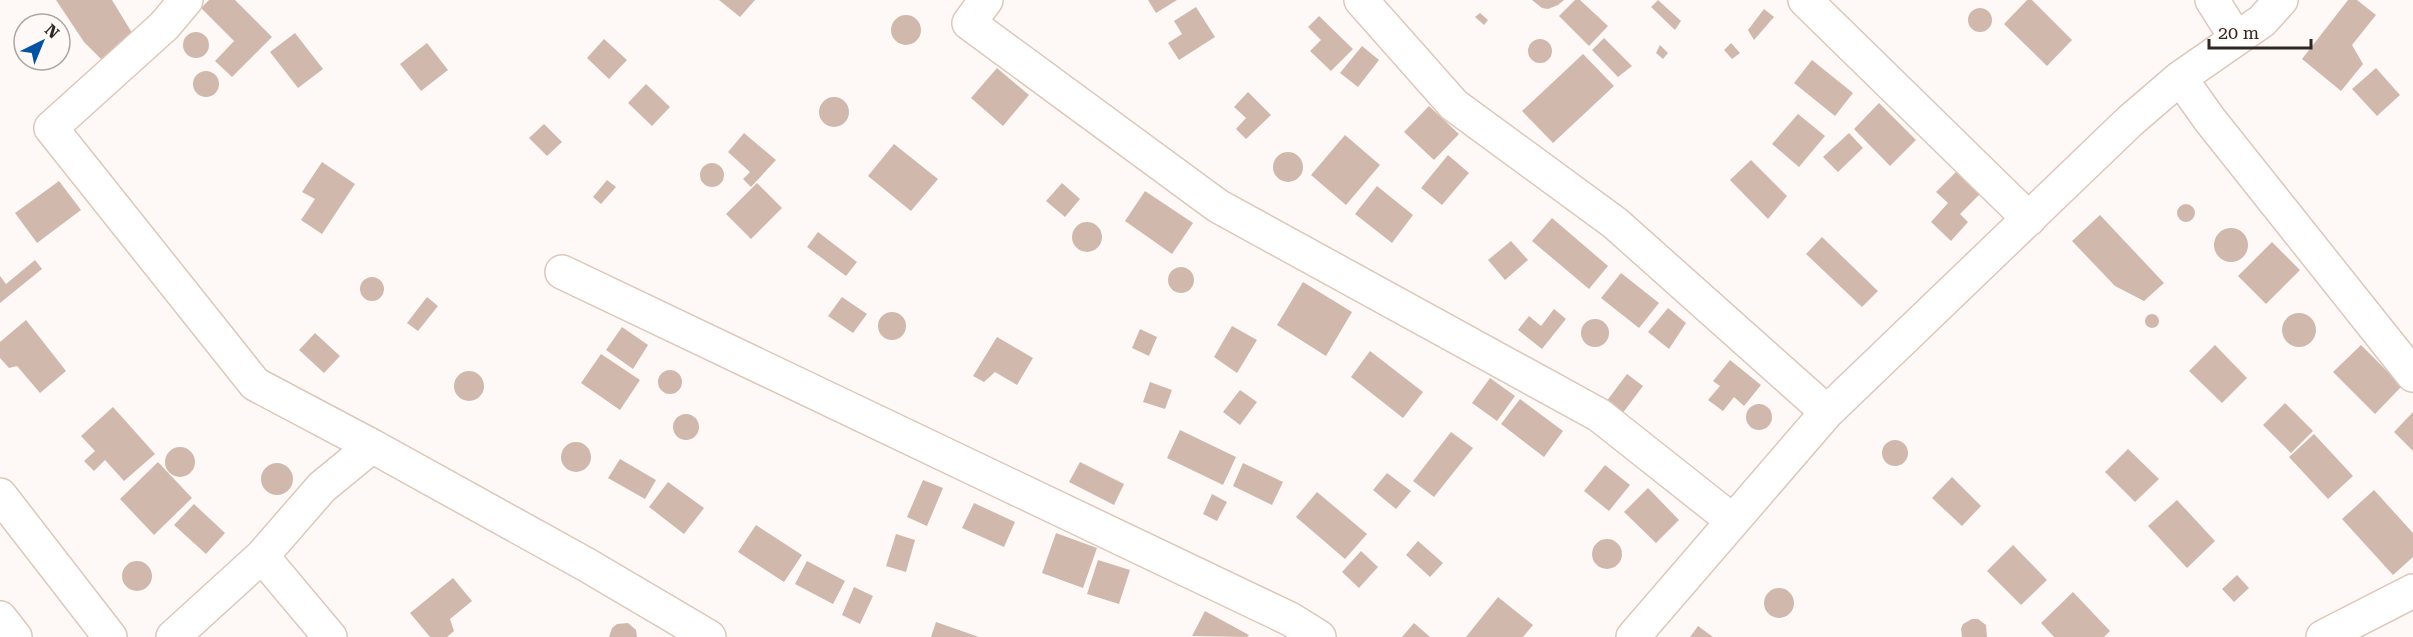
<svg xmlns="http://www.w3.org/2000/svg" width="2413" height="637" font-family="'Roboto Serif',serif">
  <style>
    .building { fill: #d0b9ac }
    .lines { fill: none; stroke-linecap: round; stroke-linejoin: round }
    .minor-casing { stroke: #dec7b9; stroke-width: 36 }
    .minor { stroke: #fff; stroke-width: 33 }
  </style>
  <rect width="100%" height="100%" fill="#fef9f6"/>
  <path class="building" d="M56,0H112L134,36L103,61L84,42Z
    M209,0H235L272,37L232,77L215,61L234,41L201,8Z
    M719,0H755L740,17Z
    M1148,0H1177L1156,13Z
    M1532,0H1564L1558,5L1548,9L1542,8Z
    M1575,0H1580L1608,26L1589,46L1559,16Z
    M1658,0L1681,21L1675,30L1651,7Z
    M2027,0H2032L2072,40L2047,66L2004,24Z
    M2348,0H2357L2376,15L2352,45L2363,64L2341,91L2302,59Z
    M1196,7L1215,37L1179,60L1168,43L1182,34L1174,21Z
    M1968 20a12 12 0 1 1 24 0a12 12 0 1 1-24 0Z
    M1764,9L1774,17L1754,40L1748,30Z
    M1480,13L1488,20L1484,25L1475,17Z
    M891 30a15 15 0 1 1 30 0a15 15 0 1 1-30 0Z
    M1319,16L1353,49L1331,71L1310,51L1321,40L1308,27Z
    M183 45a13 13 0 1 1 26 0a13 13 0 1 1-26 0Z
    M295,33L323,69L298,88L270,52Z
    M1604,38L1632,66L1618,77L1592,50Z
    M604,39L627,60L609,79L587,58Z
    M1528 51a12 12 0 1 1 24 0a12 12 0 1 1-24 0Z
    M427,43L448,70L421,91L400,64Z
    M1731,43L1740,53L1732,59L1724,50Z
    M1660,45L1668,53L1663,59L1656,53Z
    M1362,46L1379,60L1358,87L1340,73Z
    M1583,54L1614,86L1553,143L1522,111Z
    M1812,60L1853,93L1835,116L1794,83Z
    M997,68L1029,95L1003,126L971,98Z
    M2376,68L2400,95L2377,116L2352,89Z
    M193 84a13 13 0 1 1 26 0a13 13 0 1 1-26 0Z
    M646,84L670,107L652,126L628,103Z
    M1248,92L1271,115L1246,139L1236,129L1246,118L1234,107Z
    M819 112a15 15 0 1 1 30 0a15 15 0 1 1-30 0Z
    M1879,103L1916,140L1890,166L1854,129Z
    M1429,106L1459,134L1434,160L1404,132Z
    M1798,114L1825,136L1799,167L1772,144Z
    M544,124L562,142L547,156L529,138Z
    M744,133L776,160L751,187L743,179L750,172L728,152Z
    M1849,133L1863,148L1838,172L1823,157Z
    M1345,135L1380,165L1346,205L1311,175Z
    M894,144L938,179L911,211L868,176Z
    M1273 167a15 15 0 1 1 30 0a15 15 0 1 1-30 0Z
    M1448,155L1469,173L1442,205L1421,188Z
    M1751,160L1787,196L1768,219L1730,180Z
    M322,162L355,184L322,234L301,220L315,199L302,192Z
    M700 175a12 12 0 1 1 24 0a12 12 0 1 1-24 0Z
    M1957,171L1981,193L1960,214L1968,222L1951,241L1931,222L1948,203L1936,192Z
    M607,180L616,187L601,204L593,197Z
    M59,181L81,210L37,243L15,213Z
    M757,183L782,208L751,239L726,214Z
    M1062,183L1080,199L1065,217L1046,201Z
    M1377,186L1413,215L1392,243L1355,214Z
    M1145,191L1193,223L1172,254L1125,221Z
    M2177 213a9 9 0 1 1 18 0a9 9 0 1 1-18 0Z
    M2100,215L2164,283L2144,301L2115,286L2072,241Z
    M1552,218L1608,266L1589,289L1532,241Z
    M1072 237a15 15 0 1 1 30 0a15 15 0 1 1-30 0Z
    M2214 245a17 17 0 1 1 34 0a17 17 0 1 1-34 0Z
    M818,232L857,262L846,276L807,247Z
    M1822,237L1878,291L1862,307L1806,254Z
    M1511,241L1528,260L1505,280L1488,260Z
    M2272,242L2300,270L2266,304L2238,276Z
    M35,260L42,269L0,303V276L6,284Z
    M1168 280a13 13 0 1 1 26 0a13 13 0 1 1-26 0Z
    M1621,273L1659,303L1639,328L1601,298Z
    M360 289a12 12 0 1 1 24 0a12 12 0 1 1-24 0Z
    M1303,282L1352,312L1326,356L1277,325Z
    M427,297L438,306L418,331L407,323Z
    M842,297L867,314L853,333L828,316Z
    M1668,308L1686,323L1669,349L1648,332Z
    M1554,309L1566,319L1542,349L1518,330L1529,316L1541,326Z
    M878 326a14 14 0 1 1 28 0a14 14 0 1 1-28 0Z
    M2282 330a17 17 0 1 1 34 0a17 17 0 1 1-34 0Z
    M2145 321a7 7 0 1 1 14 0a7 7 0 1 1-14 0Z
    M1581 333a14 14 0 1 1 28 0a14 14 0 1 1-28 0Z
    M26,320L66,371L40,393L17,366L9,368L0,358V342Z
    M1232,326L1257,340L1237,373L1214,357Z
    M622,327L648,345L633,369L606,350Z
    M1140,329L1157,337L1149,356L1132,348Z
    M315,333L340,356L324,373L299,350Z
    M997,337L1033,358L1017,385L995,372L984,382L973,376Z
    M2215,345L2247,378L2222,403L2189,371Z
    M2361,345L2402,386L2375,414L2333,372Z
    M1370,351L1423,392L1403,418L1351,377Z
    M601,354L640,380L620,410L581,383Z
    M1730,360L1761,385L1744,406L1734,397L1723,411L1708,400L1720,386L1713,381Z
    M658 382a12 12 0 1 1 24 0a12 12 0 1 1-24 0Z
    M454 386a15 15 0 1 1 30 0a15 15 0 1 1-30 0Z
    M1627,374L1643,386L1622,414L1606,402Z
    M1490,378L1515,396L1497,421L1472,403Z
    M1150,382L1172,390L1165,409L1143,402Z
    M1240,390L1257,402L1240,425L1223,412Z
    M1520,399L1563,431L1544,457L1501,424Z
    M2285,403L2313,431L2291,453L2263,425Z
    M1746 417a13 13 0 1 1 26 0a13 13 0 1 1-26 0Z
    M113,407L155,454L124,481L105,460L94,471L84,461L95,451L81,436Z
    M2413,412V451L2394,432Z
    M673 427a13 13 0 1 1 26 0a13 13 0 1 1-26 0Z
    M1180,430L1236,457L1223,485L1167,458Z
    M1451,432L1473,448L1434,497L1413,481Z
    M2314,434L2353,476L2328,499L2289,457Z
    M1882 453a13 13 0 1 1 26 0a13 13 0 1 1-26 0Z
    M561 457a15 15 0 1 1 30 0a15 15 0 1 1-30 0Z
    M165 462a15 15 0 1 1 30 0a15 15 0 1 1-30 0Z
    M2128,449L2159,479L2135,502L2105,472Z
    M620,459L656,480L645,499L608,478Z
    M158,462L192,498L154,535L120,499Z
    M1080,462L1124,484L1114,505L1069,482Z
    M261 479a16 16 0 1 1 32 0a16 16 0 1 1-32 0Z
    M1243,463L1283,482L1272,505L1233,486Z
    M1605,465L1630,485L1609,511L1584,491Z
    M1387,473L1411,491L1396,509L1373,490Z
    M1952,477L1981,506L1962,526L1932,498Z
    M923,480L943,488L927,526L907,517Z
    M668,482L704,508L684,534L649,507Z
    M1648,488L1679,520L1656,543L1624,512Z
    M2374,490L2413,533V557L2393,575L2342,519Z
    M1317,492L1367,534L1345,559L1296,517Z
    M1212,494L1227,502L1217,521L1203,514Z
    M2177,500L2215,541L2187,568L2148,526Z
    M974,503L1015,522L1004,547L962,528Z
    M194,504L225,533L206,554L174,525Z
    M756,525L802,555L784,582L738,552Z
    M1056,533L1097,548L1083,588L1042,573Z
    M896,534L915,540L906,572L886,566Z
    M1592 554a15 15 0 1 1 30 0a15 15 0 1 1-30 0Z
    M1418,541L1443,563L1430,577L1406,555Z
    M2013,545L2047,580L2021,605L1987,571Z
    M1361,551L1378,567L1359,588L1342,572Z
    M1098,560L1130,570L1119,604L1087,594Z
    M807,561L845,581L833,604L795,584Z
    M122 576a15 15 0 1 1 30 0a15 15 0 1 1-30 0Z
    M2237,575L2249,588L2234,602L2222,589Z
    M453,578L472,601L450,619L454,631L447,637H430L410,613Z
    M854,587L873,596L860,624L842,615Z
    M1764 603a15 15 0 1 1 30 0a15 15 0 1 1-30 0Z
    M2073,592L2110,631L2104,637H2054L2041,623Z
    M1498,597L1533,625L1523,637H1466Z
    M1205,611L1249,635L1247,637L1192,636Z
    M1972,619H1978L1986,625L1987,637H1962L1961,629L1963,624Z
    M936,622L979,637H931Z
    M628,623L636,630L637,637H609L612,628L617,624Z
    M1414,623L1430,637H1402Z
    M1698,626L1713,637H1690Z"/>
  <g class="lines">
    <g class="minor-casing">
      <path id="minor" d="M186,0L164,26L51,128L255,384L372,446
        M986,0L969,23L1218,206L1599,415L1733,521
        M1361,0L1454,105L1615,223L1827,412
        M1805,0L2029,219
        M2212,0L2236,38
        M2180,78L2210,120L2413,375
        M562,272L1290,619L1319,637
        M0,495L110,637
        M262,556L330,637
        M0,618L15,637
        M173,637L262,556L322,487L372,446L587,565L709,637
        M1633,637L1827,412L2130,121L2180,78L2262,21L2281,0
        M2323,637L2413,591"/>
    </g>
    <use href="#minor" class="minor"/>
  </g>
  <g transform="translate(42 42) rotate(43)"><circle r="28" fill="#fef9f6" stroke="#aca5a1" stroke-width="1.5"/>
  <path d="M0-4.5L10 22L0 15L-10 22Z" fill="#0254a3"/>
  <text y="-9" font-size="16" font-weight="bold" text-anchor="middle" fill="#302722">N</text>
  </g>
  <path d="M2209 39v9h102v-9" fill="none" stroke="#302722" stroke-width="3"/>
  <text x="2218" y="39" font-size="18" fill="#302722" stroke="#fef9f6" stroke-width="4.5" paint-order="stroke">20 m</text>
</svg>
